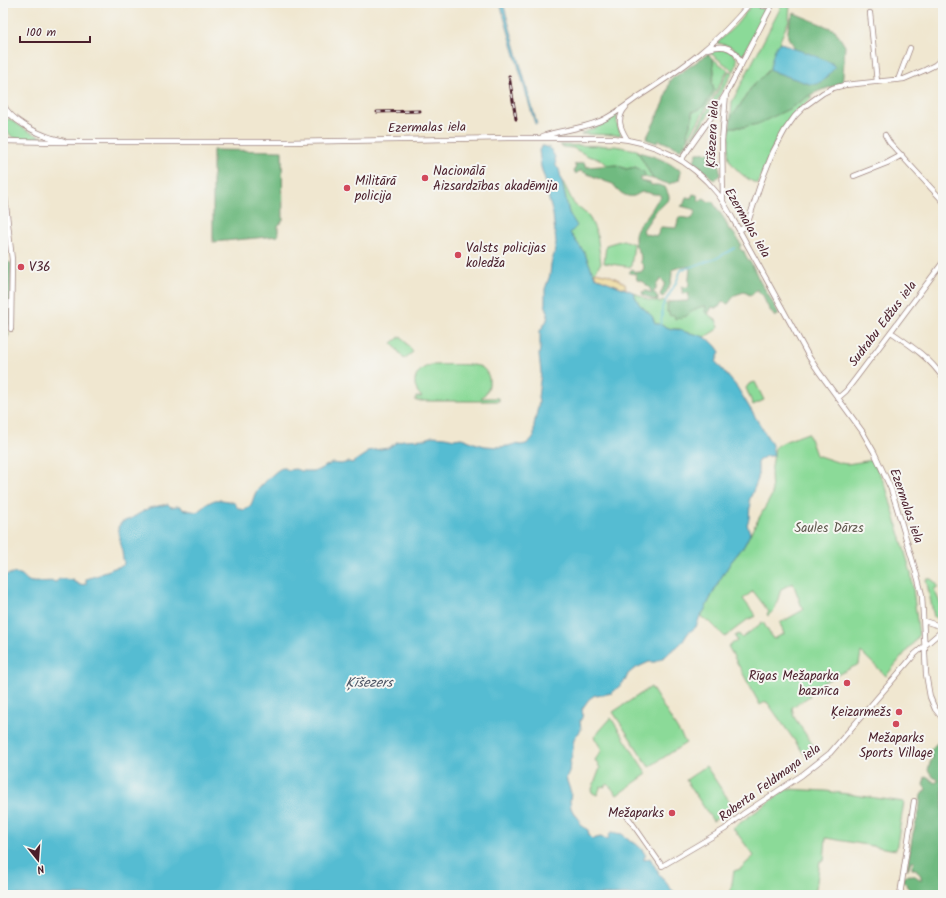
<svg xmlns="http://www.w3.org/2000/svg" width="946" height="898" font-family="Kalam,sans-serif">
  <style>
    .green { fill: #8bda98; stroke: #6a7c62 }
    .forest { fill: #70ba80; stroke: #5d6c56 }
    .sand { fill: #eeda9e; stroke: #9c7c64 }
    .water { fill: #54bcd2; stroke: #4f6e7e }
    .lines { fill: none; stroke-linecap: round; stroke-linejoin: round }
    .stream { stroke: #54bcd2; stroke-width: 1.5 }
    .minor-casing { stroke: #9d837e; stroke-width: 6 }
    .minor { stroke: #fff; stroke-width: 4.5 }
    .rail-casing { stroke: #4a1f2b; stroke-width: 3 }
    .rail { stroke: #f6f6f2; stroke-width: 1.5; stroke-dasharray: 4.5; stroke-linecap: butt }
    .poi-dot { fill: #d1495b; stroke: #f6f6f2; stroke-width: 1.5 }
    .labels { text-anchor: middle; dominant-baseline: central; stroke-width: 4; stroke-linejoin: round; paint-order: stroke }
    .street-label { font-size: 13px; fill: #4a1f2b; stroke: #f6f6f2 }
    .poi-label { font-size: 13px; fill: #4a1f2b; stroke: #f6f6f2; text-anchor: start }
    .park-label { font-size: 13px; fill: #5e574c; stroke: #f6f6f2 }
    .water-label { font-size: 14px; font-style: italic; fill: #4e5665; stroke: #f6f6f2 }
  </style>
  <rect width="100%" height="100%" fill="#f6f6f2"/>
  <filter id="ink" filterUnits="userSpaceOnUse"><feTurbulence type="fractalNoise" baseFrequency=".025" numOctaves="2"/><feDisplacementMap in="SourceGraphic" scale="8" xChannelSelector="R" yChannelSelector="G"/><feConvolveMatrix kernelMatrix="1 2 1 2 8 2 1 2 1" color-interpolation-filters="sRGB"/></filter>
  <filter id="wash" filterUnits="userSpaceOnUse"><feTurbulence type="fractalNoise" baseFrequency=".012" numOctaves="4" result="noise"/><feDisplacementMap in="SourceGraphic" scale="16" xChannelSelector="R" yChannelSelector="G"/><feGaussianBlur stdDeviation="0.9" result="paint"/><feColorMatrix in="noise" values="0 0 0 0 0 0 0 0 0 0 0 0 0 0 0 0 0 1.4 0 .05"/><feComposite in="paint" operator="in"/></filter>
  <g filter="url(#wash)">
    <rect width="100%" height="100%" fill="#f0e7d0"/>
    <path class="green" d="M753,3H755L759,7L766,11L743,56L742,57C734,47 729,45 717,43L736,25Z
      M783,3H790L789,20L779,43L777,45L770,68V69L751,88L737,110L731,116L732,102Z
      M721,49C734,50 741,58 734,71L710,53Z
      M713,59L728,70L688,139L686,133L692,120V112L698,110L705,105L714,90L712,82L714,73Z
      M729,71L733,72L708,115L690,142L683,150L696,130Z
      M810,95L812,98C781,121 771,150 758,184C748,181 733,168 729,159C727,154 730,133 730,127H744L789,109Z
      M617,115V124L621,135L581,134L601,125Z
      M6,119H10L26,130L43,138C31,139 11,143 6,129C5,125 5,123 6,119Z
      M560,145L615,146L637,150L653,179L644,177L645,174L636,167L626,169L617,165L609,166L599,159L588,156L573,148L562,147Z
      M561,178L574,204L589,216L597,234L601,263L595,272V277L584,252L570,233L576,226L569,213Z
      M623,240L634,244L631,267L604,263L606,245Z
      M633,292L648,300L660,302L663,300C667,303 668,308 667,312L674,314L678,317C688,315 695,306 706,306L705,312C710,314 711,318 716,320L719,327L716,330L705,337L685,332L680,329H672L655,323L652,316L639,304Z
      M401,336L413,352L404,359L392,343Z
      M431,365C441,365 475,363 481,367C485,369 489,375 489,379C490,388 487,393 481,398H499V401H416V397H422C409,385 415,369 431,365Z
      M755,382L764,400L753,405L746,388L749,384Z
      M808,433L816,455L840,463L847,464L873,460L886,487L911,573L919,636L886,676L861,652L859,664L837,675L808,691L810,696L792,707L794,717L817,751L807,758L767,702H765L760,705L728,646L737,641L735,636L739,634L742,638L763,622L773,639L784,634L780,623L803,610L793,583L781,589L775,609L768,616L767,614L769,612L753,591L743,599L756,616L747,620L725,637L709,621L708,622L700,616L704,611L719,581L731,562L744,546L750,534L772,495L771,473L775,447L786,441Z
      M926,579H931L936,583L938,587L934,589L941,605H943L942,622L939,619L934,617Z
      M651,687L686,743L649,767L613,712Z
      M611,718L647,774L617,795L608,784L604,787L601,786L597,795L591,792L600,768L595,760L602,750L594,737Z
      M706,766L734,808L713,821L686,780Z
      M787,789L826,791L904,802L896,850L826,838L824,861H820L815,895H730L734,871L740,869L754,856L733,828Z"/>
    <path class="forest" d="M794,13L835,30L845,46L843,75L842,83L819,91L810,95L789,109L758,124L744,127H730L731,116L737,110L751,88L770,69L775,72L817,84L827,78L830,73L794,49C794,43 789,41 788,37C787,29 790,19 794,13Z
      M708,54L713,59L714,73L712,82L714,90L705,105L698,110L692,112V120L687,133L688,139L682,148L680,149L659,140L657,143L646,139L664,103L670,80Z
      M213,150L282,151L283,220L278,226V236L213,242Z
      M638,152C655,156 667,161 681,171L679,180L669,184L653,179Z
      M719,152L720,175L714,180L694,161L697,153Z
      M584,162L586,167L617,165L626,169L636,167L639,170L643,171L645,174L644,178L641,177V181L650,183L651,185H658L665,187L669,196V199L661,207L658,208L643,230L645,234L657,236L661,227L676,228L679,217L692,219L696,210L681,206L684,204L686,197L691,198L693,194L697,195L699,201L704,198L709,202L712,201L725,220L729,230H731L738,239L741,246L739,247L742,251H744C746,258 749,260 752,265C756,272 760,284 765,289L779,314L775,317C772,313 769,309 767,305C763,298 766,296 758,292L757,289L752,295H750L744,292L735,295L728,304L722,302L719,307L715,308L712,307L708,314L705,312L706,306C697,306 692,312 685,317L682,316L681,319L678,317L675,319L674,315L671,316L669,315V312H667L668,302L688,301L689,293L683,294L681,286L686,288L689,285C688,278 690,273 690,266C682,268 680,266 672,270C672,282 670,287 663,297L660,295L665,283L661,279L656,285V290L653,291L658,297V300L652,299L643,295L642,292L646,291L652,293L650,289L644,282L640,281L637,280L636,274L629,273L631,270L633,269L635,272H641L644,268L643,265L640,262C642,256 640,253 637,248C635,245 635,241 635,238C634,227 645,220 650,212C655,205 655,202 661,197L659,194C652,195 649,192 643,192C640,192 637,195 634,196C625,198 618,191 613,184L604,181L581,171L578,172L576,174L574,171L576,166L574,165Z
      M8,262L11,263L10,324L6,327L9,335L5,340L3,341V264Z
      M942,738H943V895H906L907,893L912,892L908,888L907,883L903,882L904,876C913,874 914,875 921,880V876L916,869H912V865L915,862L911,861L908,869H907L913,833L919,813L921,795L926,789L923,785L925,777H928L935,783L939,780L933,777L928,770L930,763L933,757L924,758V756Z"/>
    <path class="sand" d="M595,272L609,275L625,283L626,289L595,277Z"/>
    <path class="water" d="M500,3H503L537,124H535Z
      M779,43L784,44L795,49L808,53L832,63L835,68L830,73L827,78L817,84H809L775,72L770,69V68C772,60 773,49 779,43Z
      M542,146H544L550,148L555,157L556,166L559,169L569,213L577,226L570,233L584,252L595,277L633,292L639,304L652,316L655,323L672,329L683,330L685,332C701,335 711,337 720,352L716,362L737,387L768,438C773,445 772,447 774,456H766L758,461V479L749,501L751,505C748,511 751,518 747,524L749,530L750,534L744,546L731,562L719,581L704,611L700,616L696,627L688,633L683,641L677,647L671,651L666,656L655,662H649L634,669L628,674L625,681L612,693L597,696L595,695L589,699L582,709C583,714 583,717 580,721L581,729L580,732C571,738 574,747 572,756C570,762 571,757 570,763C569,769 570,773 566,778L571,793L570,801L571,808L573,812L579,819L580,825L588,830L589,835L593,839L600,837L608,839L610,833L612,832L622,834L631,842H634V844L635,843C640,847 643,850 646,856L644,857V860L650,858L659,874L676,895H3V576C8,574 17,572 22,575C26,578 27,582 33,582C40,583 48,580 56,582C60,576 66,581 73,579L74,582L78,583L79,585L86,584V579L99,575L102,572L107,571L114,568L122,566L124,564L118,527L122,522L130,519L149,508L168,504L171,507L177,506H181L182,509L197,512C202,508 208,502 215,500C219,499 232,501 236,504C236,505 236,506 237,507C240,510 245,511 248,508C253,504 253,497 256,492C260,487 277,468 283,468C286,468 286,469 288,470L295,469L301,471H316L332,463L341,464L349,462L352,463L367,453V451L388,448L397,442L403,440L426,439L432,436L446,437L454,439L461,438L465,439L474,443L485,446L500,447L508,446L515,444L521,445L526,444L532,439L534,436V425L539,402L538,398L541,372L539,355L540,349V331L547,320L548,312L545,304V289L550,275L551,264L554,254L556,243L553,214L549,200L548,190L541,167L539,150Z"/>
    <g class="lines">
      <path class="stream" d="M660,325L662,317V307L676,283L681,270L715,259L735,248"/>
    </g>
  </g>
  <g filter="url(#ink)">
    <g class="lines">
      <g class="minor-casing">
        <path id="minor" d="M759,3L762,6H764L771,3
          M870,13L877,82
          M707,49C724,44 737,47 741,66
          M898,80L910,48
          M3,104C10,120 36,133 52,138C56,139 60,140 64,141
          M626,107C616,118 620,128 627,139
          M3,116L7,115H11
          M885,135L889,142L943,201
          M543,136C562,130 581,129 600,121C613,116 629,103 641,95C683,68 718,43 750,3
          M3,141L59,142H286L508,138H612C653,141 691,160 717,193C724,202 729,212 734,221C742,235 750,250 758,264C775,295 792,326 809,357L819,372L862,431L874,452L891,489L897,508L918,579L922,595L926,674L930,697L935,709L943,719
          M681,160L712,116L727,92L773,3
          M854,176L887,163L902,155
          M3,178L12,260L11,329
          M723,201L722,141L726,93
          M739,230L743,228L748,222L760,185L773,152L785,130L795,116L805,106L823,93L833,88L845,85L904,79L925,70L935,65L943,58
          M891,332C910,345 930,358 943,378
          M838,398L846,391L856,378L943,262
          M924,621L943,627
          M625,813L662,866L725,829L743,814L802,775L830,753L915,654L943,630
          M900,895L914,801"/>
      </g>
      <use href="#minor" class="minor"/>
      <g class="rail-casing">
        <path id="rail" d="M509,76L516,119
          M377,112L420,111"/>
      </g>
      <use href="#rail" class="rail"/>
    </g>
  </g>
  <g class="poi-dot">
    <circle cx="425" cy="178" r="4"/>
    <circle cx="347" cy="188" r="4"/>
    <circle cx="458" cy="255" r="4"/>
    <circle cx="21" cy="267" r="4"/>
    <circle cx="847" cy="683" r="4"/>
    <circle cx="899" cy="712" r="4"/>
    <circle cx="896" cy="724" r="4"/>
    <circle cx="672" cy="813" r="4"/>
  </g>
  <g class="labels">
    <g class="street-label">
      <text transform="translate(427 128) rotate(-1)">Ezermalas iela</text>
      <text transform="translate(713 134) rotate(-87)">Ķīšezera iela</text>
      <text transform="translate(747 223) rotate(60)">Ezermalas iela</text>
      <text transform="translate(883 324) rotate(-53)">Sudrabu Edžus iela</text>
      <text transform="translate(906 506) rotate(71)">Ezermalas iela</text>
      <text transform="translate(770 783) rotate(-36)">Roberta Feldmaņa iela</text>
    </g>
    <g class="poi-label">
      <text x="433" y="171">Nacionālā<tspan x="433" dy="15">Aizsardzības akadēmija</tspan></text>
      <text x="355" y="181">Militārā<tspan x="355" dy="15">policija</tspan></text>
      <text x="466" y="248">Valsts policijas<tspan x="466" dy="15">koledža</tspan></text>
      <text x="29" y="267">V36</text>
      <text x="839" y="676" text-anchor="end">Rīgas Mežaparka<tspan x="839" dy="15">baznīca</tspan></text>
      <text x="891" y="712" text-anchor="end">Ķeizarmežs</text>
      <text x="896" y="738" text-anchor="middle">Mežaparks<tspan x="896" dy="15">Sports Village</tspan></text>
      <text x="664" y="813" text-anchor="end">Mežaparks</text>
    </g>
    <g class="park-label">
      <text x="829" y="528">Saules Dārzs</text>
    </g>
    <g class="water-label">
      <text x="369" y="683">Ķīšezers</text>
    </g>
  </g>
  <rect width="946" height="898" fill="none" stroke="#f6f6f2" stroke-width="16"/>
  <g transform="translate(38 860) rotate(163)" stroke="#f6f6f2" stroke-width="3" paint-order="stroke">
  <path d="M0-3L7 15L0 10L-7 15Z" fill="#4a1f2b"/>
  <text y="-6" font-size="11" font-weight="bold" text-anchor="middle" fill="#4a1f2b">N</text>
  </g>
  <path d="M20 36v6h70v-6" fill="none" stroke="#4a1f2b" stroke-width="2"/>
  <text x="26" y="36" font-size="12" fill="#4a1f2b" stroke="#f6f6f2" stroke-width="3" paint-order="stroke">100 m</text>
</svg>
